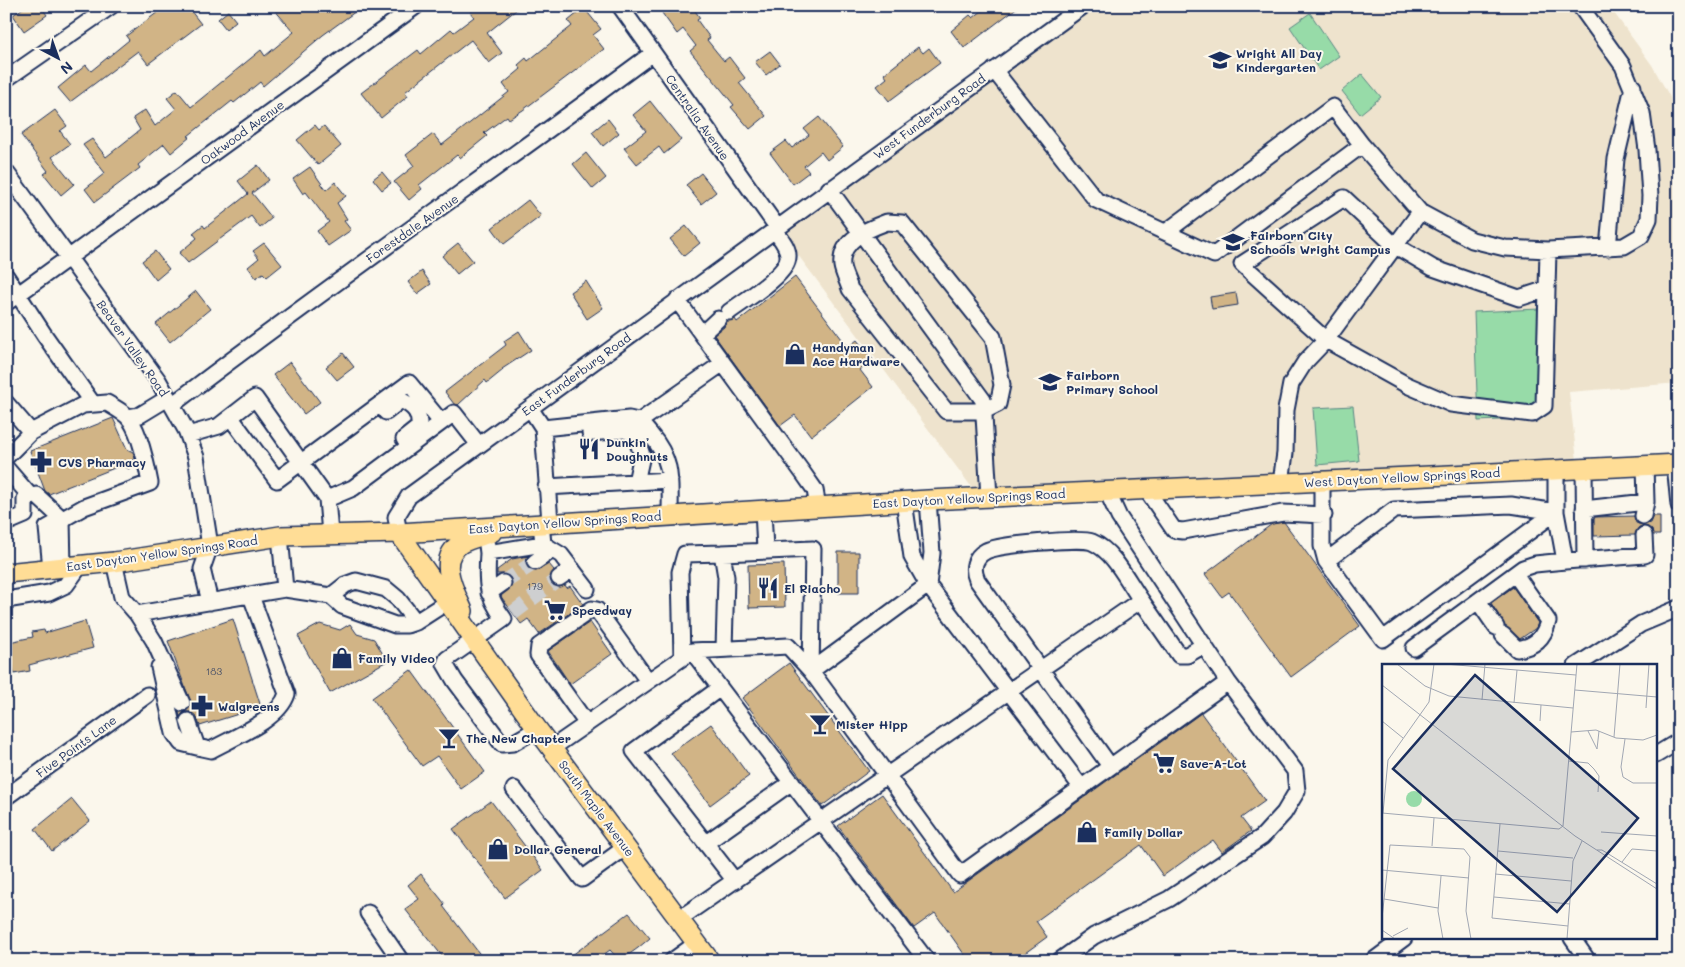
<svg xmlns="http://www.w3.org/2000/svg" width="1685" height="967" font-family="Mali,sans-serif">
  <style>
    .built { fill: #eee3cd }
    .green { fill: #97dba8; stroke: #598583 }
    .building { fill: #d1b486; stroke: #1b2f5e }
    .lines { fill: none; stroke-linecap: round; stroke-linejoin: round }
    .minor-tunnel { stroke: #cecfd0; stroke-width: 15; stroke-dasharray: 15 8; stroke-linecap: butt }
    .minor-casing { stroke: #1b2f5e; stroke-width: 19 }
    .major-casing { stroke: #1b2f5e; stroke-width: 22 }
    .minor { stroke: #fbf7ec; stroke-width: 15 }
    .major { stroke: #ffdd96; stroke-width: 19 }
    .labels { text-anchor: middle; dominant-baseline: central; stroke-width: 4; stroke-linejoin: round; paint-order: stroke }
    .number-label { font-size: 10px; fill: #485068 }
    .poi-label { font-size: 12px; font-weight: bold; fill: #1b2f5e; stroke: #fbf7ec; text-anchor: start }
    .street-label { font-size: 12px; fill: #1b2f5e; stroke: #fbf7ec }
    .inset-road { fill: none; stroke: #a1a7b3; stroke-width: 1 }
    .view { fill: #1b2f5e; fill-opacity: 0.15; stroke: #1b2f5e; stroke-width: 2.5 }
    .inset-edge { fill: none; stroke: #1b2f5e; stroke-width: 2.5 }
  </style>
  <rect width="100%" height="100%" fill="#fbf7ec"/>
  <filter id="ink" filterUnits="userSpaceOnUse"><feTurbulence type="fractalNoise" baseFrequency=".02" numOctaves="2"/><feDisplacementMap in="SourceGraphic" scale="10" xChannelSelector="R" yChannelSelector="G"/><feConvolveMatrix kernelMatrix="1 2 1 2 8 2 1 2 1" color-interpolation-filters="sRGB"/></filter>
  <g filter="url(#ink)">
    <path class="built" d="M1083,6H1609L1652,65L1671,99L1679,257V383L1569,392L1578,469L979,497L777,227Z"/>
    <path class="green" d="M1310,13L1339,56L1319,70L1290,27Z
      M1362,74L1381,97L1360,114L1342,91Z
      M1539,309L1543,418L1478,421L1474,312Z
      M1353,406L1359,461L1317,465L1313,408Z"/>
    <path class="building" d="M26,6H41L47,15L24,31L13,15Z
      M166,6H187L201,24L148,64L138,51L70,102L58,88L86,65L91,71L129,40L126,36Z
      M271,6H363L323,35L263,86L260,82L234,103L232,101L188,136L190,137L171,153L164,144L138,165L140,168L95,202L85,189L105,173L83,145L92,139L106,157L140,130L133,118L145,110L155,126L176,109L167,98L177,90L191,107L261,50L265,56L294,32Z
      M478,6H521L487,33L502,53L489,63L471,40L405,92L408,96L381,118L361,93L418,50L421,54L451,29L454,32L474,17L470,12Z
      M671,6H692L700,18L697,20L710,38L707,40L724,61L729,57L745,78L739,83L766,116L750,129L731,107L734,105L690,51L696,46L683,29L677,34L662,13Z
      M988,6H1019L964,48L951,31L970,15L973,18Z
      M584,8L601,29L593,35L604,49L523,110L509,119L507,116L484,133L487,136L460,158L457,155L419,185L422,189L409,200L394,182L414,166L406,155L433,134L442,145L509,92L503,84L521,69L518,65L526,58L528,61L572,26L568,21Z
      M228,11L236,21L226,29L218,19Z
      M918,47L923,53L929,48L940,63L889,101L877,86L887,78L884,74Z
      M770,51L780,64L766,75L755,62Z
      M650,101L681,140L664,154L659,147L637,164L624,148L646,131L633,115Z
      M55,110L67,126L60,131L70,144L52,157L74,184L61,195L44,174L48,171L21,135Z
      M819,117L843,147L827,160L821,152L804,166L809,172L793,184L770,153L786,141L792,148L809,135L804,129Z
      M608,119L619,133L603,146L592,132Z
      M315,125L319,130L324,126L341,146L318,165L297,140Z
      M586,153L606,178L593,189L573,164Z
      M258,165L269,180L252,193L272,218L260,228L251,216L188,263L179,253L197,238L193,233L203,225L205,228L248,194L238,181Z
      M310,167L326,190L335,182L346,196L337,203L347,219L344,221L351,230L328,246L317,231L329,222L306,192L303,194L293,179Z
      M382,172L391,183L382,190L373,179Z
      M701,173L716,192L701,204L686,185Z
      M528,200L541,216L504,244L492,228Z
      M686,226L700,243L684,256L670,239Z
      M264,243L282,265L267,277L263,273L256,278L248,267L259,258L253,251Z
      M458,243L473,261L457,274L442,256Z
      M155,251L169,269L156,280L142,261Z
      M422,271L431,284L417,294L408,282Z
      M795,277L848,347L857,340L873,360L860,370L873,387L811,436L795,415L780,426L714,335L724,327L727,321L735,319L737,322Z
      M586,281L603,308L587,319L570,292Z
      M196,291L210,309L170,342L156,324Z
      M1236,293L1238,305L1212,309L1210,297Z
      M519,331L531,350L502,369L503,370L487,383L485,380L458,405L454,404L445,392L506,345L504,341Z
      M343,353L354,367L337,380L326,367Z
      M290,362L320,402L304,414L273,375Z
      M113,418L127,449L133,452L135,457L129,469L122,465L49,494L45,491L30,451Z
      M1634,516L1636,523L1642,525L1650,523L1653,516H1660V535H1653L1652,530L1644,526L1639,527L1635,535L1594,536V517Z
      M1284,522L1360,626L1291,677L1229,592L1222,597L1205,574L1272,524Z
      M838,552H859V593H838Z
      M528,556L526,562L528,568L536,571L549,564L554,570L550,578L552,584L559,587L565,585L567,588L570,586L583,604L539,634L528,619L521,624L502,598L501,596L512,586L510,577L506,574H497V570L512,559Z
      M784,564L785,607L749,608L748,565Z
      M1513,587L1538,623L1536,628L1520,639L1505,626L1491,603Z
      M233,619L261,707L200,726L197,718L190,712H184L180,717L179,712L186,711L191,703L168,641Z
      M85,621L93,648L29,665L30,671L14,674L9,642L33,637L32,632L44,630L45,633Z
      M590,622L612,654L570,684L548,651Z
      M320,624L340,630L350,624L357,634L374,639L387,661L330,693L298,636Z
      M789,663L869,771L822,806L742,698Z
      M411,670L485,772L461,789L437,756L422,766L372,698Z
      M1201,713L1265,801L1241,818L1251,831L1222,852L1213,840L1163,876L1141,845L1036,921L1047,937L1014,961H969L935,913L914,928L838,826L882,794L953,892Z
      M711,724L749,776L710,805L671,753Z
      M72,799L90,821L52,851L35,829Z
      M491,801L543,870L505,898L453,829Z
      M421,874L445,904L443,906L485,961H446L405,909L419,899L408,885Z
      M629,913L650,938L638,948L620,961L610,950L595,961H564Z"/>
    <g class="lines">
      <path class="minor-tunnel" d="M503,583L535,562
        M513,613L559,578"/>
      <g class="minor-casing">
        <path id="minor" d="M620,6L777,227
          M994,70L1096,200L1214,255L1362,145L1420,212L1326,340L1407,385L1451,404L1532,414L1544,406L1548,250
          M6,79L111,6
          M6,172L158,380L186,430L196,457L210,546L202,569L210,602
          M829,189L983,400L989,497
          M1420,212L1472,240L1505,248L1548,250L1624,246L1641,236L1649,219L1650,196L1647,150L1642,113L1623,66L1580,6
          M887,222L902,223L993,337L1002,385L998,404L984,411H946L850,289C848,282 843,273 842,266C839,240 868,229 887,222Z
          M1166,232L1333,107L1362,145
          M1608,248L1616,159L1633,87
          M6,276L45,336L93,404
          M677,300L803,473L815,490L818,507
          M6,303L416,6
          M729,312C743,301 788,275 788,257C789,247 779,237 774,229
          M702,334L718,319
          M6,403L31,432
          M172,405C330,284 494,171 653,53
          M530,408L543,428L550,522
          M386,412L401,400C414,407 420,412 419,427L404,439
          M128,417L140,415L168,398
          M231,418L277,480L409,383L441,422
          M640,421L723,363
          M543,428L629,419C640,421 643,425 650,434C674,462 670,481 670,515
          M590,433L624,430L635,434L642,455L636,482
          M188,435L219,426L255,398L327,499L330,534
          M6,457L31,432L83,405L107,403C114,407 121,411 127,416C139,428 147,467 150,483L84,507L47,528L51,568
          M1675,464L1679,505
          M6,468L31,497
          M1584,468L1585,560
          M1322,482V546L1326,561L1383,639L1556,512
          M1281,483L1285,453L1286,410L1291,384L1305,362L1326,340L1242,264L1344,198L1394,245L1433,268L1519,298L1547,289
          M546,487L670,480
          M1146,489L1174,530L1183,531L1283,513L1324,515
          M327,499L353,488L454,413L479,445
          M904,501L912,557L928,585L1082,788
          M1584,509L1646,502
          M763,510L765,550
          M1643,516L1646,502L1645,465
          M6,523L25,515V499L36,495L62,519L63,568
          M399,533L396,517L409,496L1083,6
          M280,536L285,589
          M543,544L561,555L587,589
          M487,545L488,553L543,544L541,523
          M488,553C486,584 486,594 504,619L447,659L445,664L455,681L502,744L513,743L537,729
          M722,553L813,549L811,671
          M1326,561L1394,510L1511,505L1556,512
          M1565,561L1645,555L1644,535
          M114,562L122,597L137,614L154,641L182,703
          M535,562L552,550
          M559,578L572,569
          M489,593L503,583
          M331,596L345,585L356,581L386,589L398,599L416,622
          M6,600L49,593L66,585L79,567
          M1478,601L1496,627
          M137,614L285,589L331,596L342,606L395,625H407L416,622L447,602
          M1503,635L1517,649C1534,647 1544,638 1548,621L1515,574
          M1414,648L1523,568L1535,564L1565,561L1556,512V470
          M692,651L927,961
          M682,657L680,572L685,554L722,553L726,577L724,649
          M1576,666L1641,624L1679,608
          M159,667L174,733L181,743L197,747
          M811,671L928,585L932,553L928,500
          M720,688L634,751L735,881
          M188,721L197,747L211,750C234,737 279,720 287,694L251,596
          M587,724L538,655L539,646L592,609L597,610L648,681
          M552,748L692,651L788,646L811,671L960,875L1228,682
          M1656,755L1679,741
          M1110,766L977,580C972,569 974,557 986,551C998,545 1080,537 1092,542C1114,551 1128,582 1141,600
          M514,789L582,879L626,847
          M6,797L147,695
          M706,843L792,782
          M368,913L401,961
          M679,919L1141,600L1179,655H1187L1204,645
          M1572,938L1588,961
          M672,961L697,943
          M1059,961L1094,936L1169,899L1262,837L1284,813L1297,791L1295,771L1228,682L1119,517L1107,491
          M1373,961L1404,938"/>
      </g>
      <g class="major-casing">
        <path id="major" d="M399,533L535,726L710,961
          M6,573L114,562L280,536L399,533L928,500L1679,464
          M463,611C455,592 435,558 462,543C471,538 482,536 492,532"/>
      </g>
      <use href="#minor" class="minor"/>
      <use href="#major" class="major"/>
    </g>
  </g>
  <defs>
    <g id="school-bare" transform="scale(1.725)"><path d="M0-5L7-2L0 1L-7-2ZM-4 1L0 2.5L4 1V4Q0 6-4 4Z" fill="#1b2f5e" stroke="#fbf7ec" stroke-width="2.5" paint-order="stroke"/></g>
    <g id="shop-bare" transform="scale(1.725)"><path d="M-5-2.5h2.3a2.7 3.5 0 0 1 5.4 0H5L5.5 6h-11ZM-1.5-2.5h3a1.5 2.3 0 0 0-3 0Z" fill="#1b2f5e" stroke="#fbf7ec" stroke-width="2.5" paint-order="stroke"/></g>
    <g id="restaurant-bare" transform="scale(1.725)"><path d="M-5-6h1v4h1v-4h1v4h1v-4h1v5L-1.5 .5V6h-2V.5L-5-1ZM5-6V6H3V1.5H1.5Q1.5-4 5-6Z" fill="#1b2f5e" stroke="#fbf7ec" stroke-width="2.5" paint-order="stroke"/></g>
    <g id="pharmacy-bare" transform="scale(1.725)"><path d="M-2-6h4v4h4v4h-4v4h-4v-4h-4v-4h4Z" fill="#1b2f5e" stroke="#fbf7ec" stroke-width="2.5" paint-order="stroke"/></g>
    <g id="supermarket-bare" transform="scale(1.725)"><path d="M-6-5.5h2.5l.6 2H6L4.5 2H-2.5L-4.4-4H-6ZM-1.5 3.2a1.3 1.3 0 1 0 .1 0ZM3 3.2a1.3 1.3 0 1 0 .1 0Z" fill="#1b2f5e" stroke="#fbf7ec" stroke-width="2.5" paint-order="stroke"/></g>
    <g id="bar-bare" transform="scale(1.725)"><path d="M-6-5H6L.8 .8V4.5H3.5V6h-7V4.5H-.8V.8Z" fill="#1b2f5e" stroke="#fbf7ec" stroke-width="2.5" paint-order="stroke"/></g>
  </defs>
  <g fill-rule="evenodd">
    <use href="#school-bare" x="1220" y="60"/>
    <use href="#school-bare" x="1233" y="242"/>
    <use href="#shop-bare" x="795" y="354"/>
    <use href="#school-bare" x="1050" y="382"/>
    <use href="#restaurant-bare" x="589" y="449"/>
    <use href="#pharmacy-bare" x="41" y="462"/>
    <use href="#restaurant-bare" x="768" y="588"/>
    <use href="#supermarket-bare" x="555" y="610"/>
    <use href="#shop-bare" x="342" y="658"/>
    <use href="#pharmacy-bare" x="202" y="706"/>
    <use href="#bar-bare" x="820" y="724"/>
    <use href="#bar-bare" x="449" y="738"/>
    <use href="#supermarket-bare" x="1164" y="763"/>
    <use href="#shop-bare" x="1087" y="832"/>
    <use href="#shop-bare" x="498" y="849"/>
  </g>
  <g class="labels">
    <g class="number-label">
      <text x="535" y="586">179</text>
      <text x="214" y="671">183</text>
    </g>
    <g class="poi-label">
      <text x="1236" y="53">Wright All Day<tspan x="1236" dy="14">Kindergarten</tspan></text>
      <text x="1250" y="235">Fairborn City<tspan x="1250" dy="14">Schools Wright Campus</tspan></text>
      <text x="812" y="347">Handyman<tspan x="812" dy="14">Ace Hardware</tspan></text>
      <text x="1066" y="375">Fairborn<tspan x="1066" dy="14">Primary School</tspan></text>
      <text x="606" y="442">Dunkin’<tspan x="606" dy="14">Doughnuts</tspan></text>
      <text x="58" y="462">CVS Pharmacy</text>
      <text x="784" y="588">El Riacho</text>
      <text x="572" y="610">Speedway</text>
      <text x="358" y="658">Family Video</text>
      <text x="218" y="706">Walgreens</text>
      <text x="836" y="724">Mister Hipp</text>
      <text x="466" y="738">The New Chapter</text>
      <text x="1180" y="763">Save-A-Lot</text>
      <text x="1104" y="832">Family Dollar</text>
      <text x="514" y="849">Dollar General</text>
    </g>
    <g class="street-label">
      <text transform="translate(929 116) rotate(-36)">West Funderburg Road</text>
      <text transform="translate(698 117) rotate(55)">Centralia Avenue</text>
      <text transform="translate(242 132) rotate(-36)">Oakwood Avenue</text>
      <text transform="translate(412 228) rotate(-35)">Forestdale Avenue</text>
      <text transform="translate(133 348) rotate(55)">Beaver Valley Road</text>
      <text transform="translate(576 374) rotate(-36)">East Funderburg Road</text>
      <text transform="translate(1402 477) rotate(-3)">West Dayton Yellow Springs Road</text>
      <text transform="translate(969 498) rotate(-3)">East Dayton Yellow Springs Road</text>
      <text transform="translate(565 522) rotate(-4)">East Dayton Yellow Springs Road</text>
      <text transform="translate(162 553) rotate(-8)">East Dayton Yellow Springs Road</text>
      <text transform="translate(76 746) rotate(-36)">Five Points Lane</text>
      <text transform="translate(597 808) rotate(53)">South Maple Avenue</text>
    </g>
  </g>
  <g transform="translate(1382 664)">
    <rect width="275" height="275" fill="#fbf7ec"/>
    <path d="M24 135a8 8 0 1 1 16 0a8 8 0 1 1-16 0Z" fill="#97dba8"/>
    <path class="inset-road" d="M15,0L43,22L67,32L191,44M63,0L194,11M0,21L193,172L275,225M193,26L275,33M100,36L103,0M132,39L135,6M264,44L267,0M0,57L21,74M158,57L159,41M206,67L215,85L217,67M189,68L214,66L234,74L261,76L275,71M232,73L238,0M243,75L239,103L241,113L251,119H275M187,97L206,99L212,105L217,112L216,128M0,149L177,165L181,162M1,149L6,96L47,38L52,0M118,160L110,254L186,262M181,162L195,0M219,168L275,172M50,182L52,154M215,186H220L275,220M116,187L191,194M240,198L250,185L275,187M0,206L87,214M113,210L189,217M59,212L56,247L61,275M112,233L188,240M2,235L56,244M0,254L8,181L82,185L88,193L84,247L89,275M0,266L13,275M11,272L26,264M185,275L191,197L200,177"/>
    <path class="view" d="M93,11L256,154L175,248L11,105Z"/>
    <rect width="275" height="275" class="inset-edge"/>
  </g>
  <rect width="1685" height="967" fill="none" stroke="#fbf7ec" stroke-width="25"/>
  <rect x="12" y="12" width="1660" height="942" fill="none" stroke="#1b2f5e" stroke-width="2" filter="url(#ink)"/>
  <g transform="translate(58 58) rotate(139)" stroke="#fbf7ec" stroke-width="4" paint-order="stroke">
  <path d="M0-4L9 19L0 12L-9 19Z" fill="#1b2f5e"/>
  <text y="-8" font-size="14" font-weight="bold" text-anchor="middle" fill="#1b2f5e">N</text>
  </g>
</svg>
